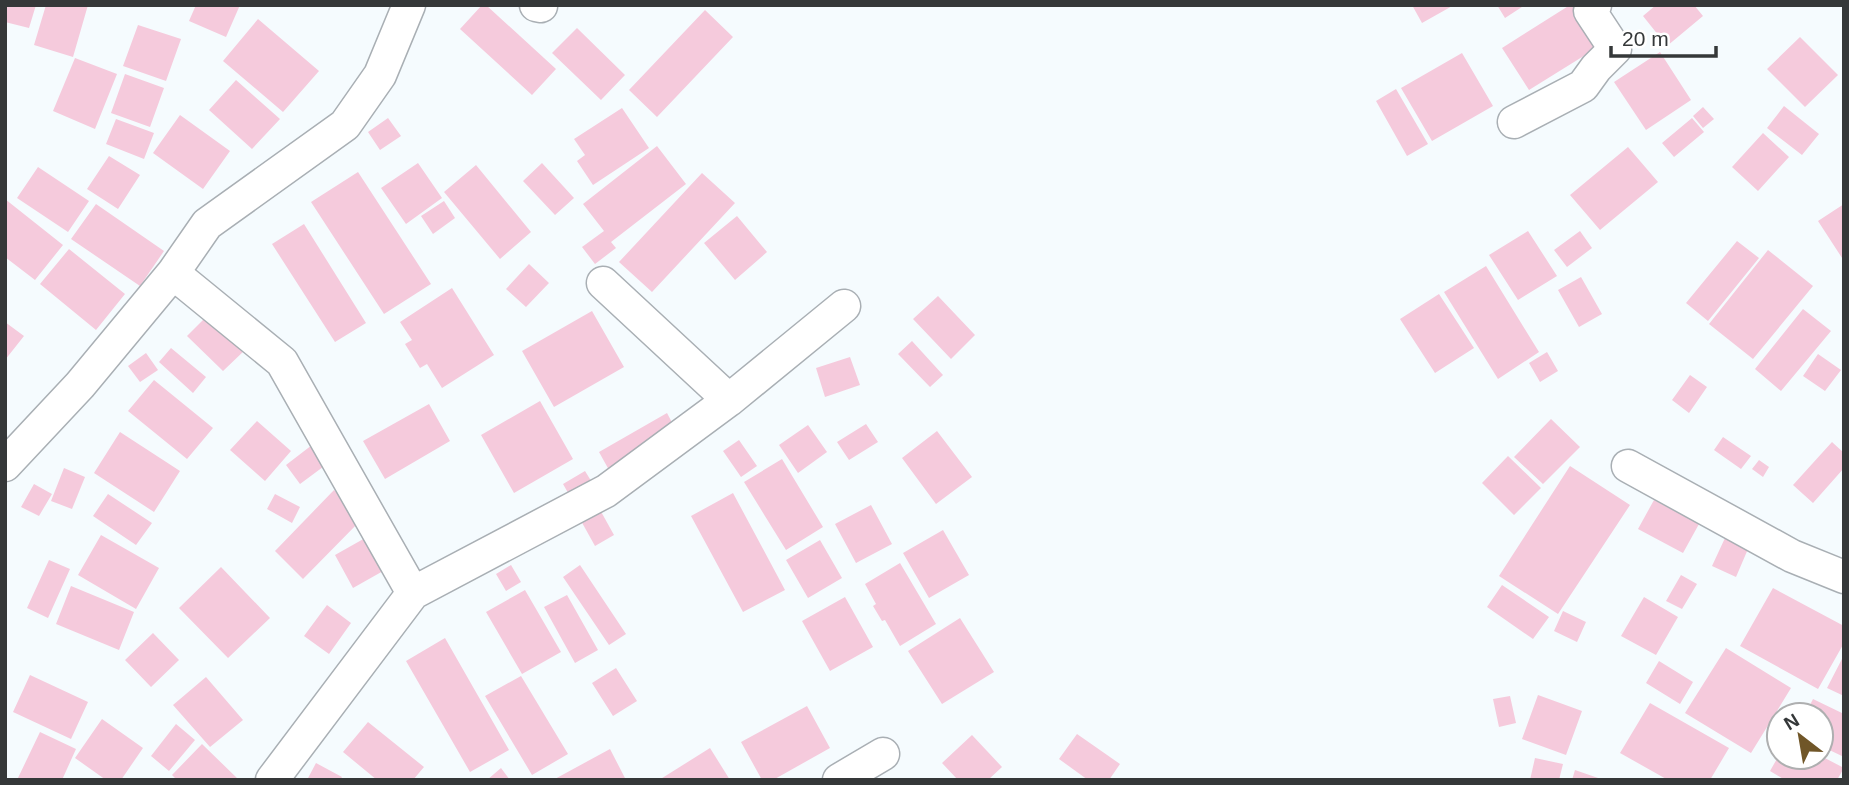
<svg xmlns="http://www.w3.org/2000/svg" width="1849" height="785" font-family="Arial,sans-serif">
  <style>
    .building { fill: #f5cadc }
    .lines { fill: none; stroke-linecap: round; stroke-linejoin: round }
    .minor-casing { stroke: #a9afb4; stroke-width: 35 }
    .minor { stroke: #fff; stroke-width: 32 }
  </style>
  <rect width="100%" height="100%" fill="#f5fbfe"/>
  <path class="building" d="M5,5H36L29,28L5,22Z
    M46,5H88L73,57L34,45Z
    M196,5H240L226,37L189,21Z
    M482,5H486L556,69L532,95L460,29Z
    M1412,5H1454L1422,23Z
    M1497,5H1525L1505,18Z
    M1570,5H1578L1603,44L1529,90L1502,48Z
    M1656,5H1694L1703,16L1667,46L1643,16Z
    M705,10L733,37L657,117L629,90Z
    M258,19L319,71L283,112L223,61Z
    M138,25L181,39L166,81L123,66Z
    M577,28L625,75L601,100L552,53Z
    M1800,37L1838,75L1805,107L1767,69Z
    M1660,52L1691,100L1646,130L1614,82Z
    M1462,53L1493,106L1432,141L1401,88Z
    M75,58L117,74L95,129L53,111Z
    M125,74L164,88L150,127L111,113Z
    M236,80L280,119L252,149L209,110Z
    M1396,89L1428,144L1407,156L1376,101Z
    M1784,106L1819,134L1802,155L1767,128Z
    M1703,107L1714,119L1703,128L1693,116Z
    M622,108L649,148L593,185L577,161L585,155L574,139Z
    M180,115L230,151L203,189L153,153Z
    M388,118L401,136L380,150L368,132Z
    M1692,118L1704,132L1674,157L1662,143Z
    M116,119L154,133L144,159L106,144Z
    M1763,133L1789,157L1758,191L1732,167Z
    M657,146L686,184L611,242L616,248L595,264L582,247L604,231L583,204Z
    M1628,147L1658,182L1600,230L1570,195Z
    M109,156L140,175L118,209L87,189Z
    M418,163L442,198L406,224L381,188Z
    M542,163L574,198L555,215L523,181Z
    M476,165L531,232L500,259L444,192Z
    M38,167L89,201L68,232L17,198Z
    M358,172L431,284L384,314L311,202Z
    M702,173L735,203L652,292L619,262Z
    M5,199L63,245L35,280L5,257Z
    M444,201L455,218L433,234L421,216Z
    M96,204L164,251L140,286L71,239Z
    M1844,204V261L1818,221Z
    M737,216L767,252L735,280L704,243Z
    M304,224L366,323L335,342L272,244Z
    M1528,231L1557,276L1518,300L1489,255Z
    M1580,231L1592,248L1567,267L1554,250Z
    M1737,241L1759,258L1708,321L1686,303Z
    M69,249L125,294L96,330L40,284Z
    M1768,250L1813,286L1753,359L1709,324Z
    M529,264L549,283L526,307L506,289Z
    M1486,266L1539,352L1498,379L1444,292Z
    M1581,277L1602,314L1579,327L1558,290Z
    M452,288L494,355L442,388L427,364L420,368L405,344L412,340L400,322Z
    M1439,294L1474,348L1435,373L1400,319Z
    M938,296L975,335L951,359L913,319Z
    M1803,309L1831,331L1781,391L1755,369Z
    M592,311L624,367L554,407L522,351Z
    M209,314L245,350L223,371L187,336Z
    M5,322L24,336L5,360Z
    M912,341L943,375L930,387L898,354Z
    M171,348L206,377L193,393L159,362Z
    M1547,352L1558,371L1540,382L1529,363Z
    M146,353L158,370L140,382L128,366Z
    M1818,354L1841,370L1825,391L1803,376Z
    M850,357L860,385L825,397L816,368Z
    M1690,375L1707,387L1689,413L1672,400Z
    M154,380L213,428L187,459L128,411Z
    M540,401L573,459L514,493L481,435Z
    M429,404L450,441L385,479L363,441Z
    M667,413L677,432L609,470L599,452Z
    M1551,419L1580,447L1543,484L1514,457Z
    M257,421L291,451L265,481L230,450Z
    M866,424L878,442L849,460L837,442Z
    M808,425L827,452L798,473L779,445Z
    M937,431L972,477L936,504L902,458Z
    M120,432L180,471L154,512L94,473Z
    M1723,437L1751,456L1741,469L1714,450Z
    M739,440L757,466L741,477L723,451Z
    M1832,442L1844,453V468L1813,503L1793,485Z
    M312,445L327,464L300,484L286,465Z
    M1508,456L1541,488L1514,515L1482,483Z
    M782,459L823,527L786,550L744,482Z
    M1759,460L1769,467L1763,477L1752,469Z
    M1570,466L1630,505L1558,614L1499,576Z
    M64,468L85,477L72,509L51,501Z
    M585,471L598,492L575,505L563,484Z
    M34,484L52,494L39,516L21,507Z
    M334,490L363,518L303,579L275,551Z
    M733,493L785,590L743,612L691,516Z
    M108,494L152,523L136,545L93,516Z
    M275,494L300,507L292,523L267,509Z
    M1654,500L1699,524L1683,553L1638,529Z
    M871,505L892,544L856,563L835,524Z
    M599,508L614,535L595,546L580,519Z
    M943,530L969,575L929,598L903,553Z
    M374,533L392,566L353,588L335,555Z
    M101,535L159,568L136,609L78,575Z
    M1725,538L1748,549L1736,577L1712,566Z
    M820,540L842,578L808,598L786,560Z
    M49,560L70,569L48,618L27,608Z
    M900,563L936,624L900,646L885,620L882,621L873,606L876,604L865,584Z
    M511,565L521,582L506,591L496,574Z
    M580,565L626,634L609,645L563,577Z
    M221,567L270,618L228,658L179,608Z
    M1681,575L1697,584L1682,609L1666,601Z
    M1502,585L1549,617L1533,639L1487,607Z
    M71,586L134,612L119,650L56,624Z
    M1773,588L1844,626V643L1818,689L1740,646Z
    M525,590L561,652L522,674L486,612Z
    M567,595L598,650L575,663L544,607Z
    M845,597L873,647L830,671L802,621Z
    M1644,597L1678,617L1656,655L1621,636Z
    M327,605L351,623L329,654L304,636Z
    M1563,611L1586,622L1577,642L1554,631Z
    M960,618L994,672L942,704L908,651Z
    M153,633L179,660L151,687L125,660Z
    M445,638L509,750L470,772L406,661Z
    M1726,648L1791,688L1751,753L1685,713Z
    M1844,655V696L1827,688Z
    M1659,661L1693,682L1680,704L1646,683Z
    M616,668L637,701L613,716L592,683Z
    M30,675L88,702L71,739L13,712Z
    M521,676L568,754L532,775L485,696Z
    M206,677L243,720L210,747L173,705Z
    M1538,695L1582,711L1566,755L1522,739Z
    M1510,696L1516,723L1499,727L1493,699Z
    M1813,699L1844,714V757L1821,746V715H1805Z
    M1650,703L1729,748L1710,780H1668L1620,753Z
    M807,706L830,748L773,780H762L741,742Z
    M102,719L143,748L121,780H106L75,758Z
    M368,722L424,767L413,780H377L343,752Z
    M176,724L195,740L169,771L151,756Z
    M40,732L76,749L62,780H17Z
    M1077,734L1120,764L1109,780H1088L1059,759Z
    M972,735L1002,767L988,780H958L942,763Z
    M202,744L239,780H177L172,775Z
    M710,748L730,780H659Z
    M610,749L626,780H553Z
    M1821,756L1844,768L1837,780H1785L1770,771L1778,757H1821Z
    M1535,758L1563,764L1559,780H1530Z
    M316,763L342,777L340,780H307Z
    M501,768L510,780H487Z
    M1575,770L1601,779V780H1572Z"/>
  <g class="lines">
    <g class="minor-casing">
      <path id="minor" d="M536,5L541,6
        M1514,122L1583,86L1596,68L1615,49L1590,11L1595,5
        M173,273L282,362L413,593
        M603,283L729,400
        M5,465L80,385L173,273L207,224L345,125L380,75L409,5
        M1628,466L1792,556L1844,577
        M272,780L413,593L606,491L729,400L844,306
        M839,780L883,754"/>
    </g>
    <use href="#minor" class="minor"/>
  </g>
  <rect width="1849" height="785" fill="none" stroke="#353839" stroke-width="14"/>
  <g transform="translate(1800 736) rotate(329)"><circle r="33" fill="#ffffff" stroke="#aeafb0" stroke-width="2"/>
  <path d="M0-5L12 26L0 18L-12 26Z" fill="#705628"/>
  <text y="-10" font-size="19" font-weight="bold" text-anchor="middle" fill="#353839">N</text>
  </g>
  <path d="M1611 46v10h105v-10" fill="none" stroke="#353839" stroke-width="3.5"/>
  <text x="1622" y="46" font-size="21" fill="#353839" stroke="#ffffff" stroke-width="5" paint-order="stroke">20 m</text>
</svg>
